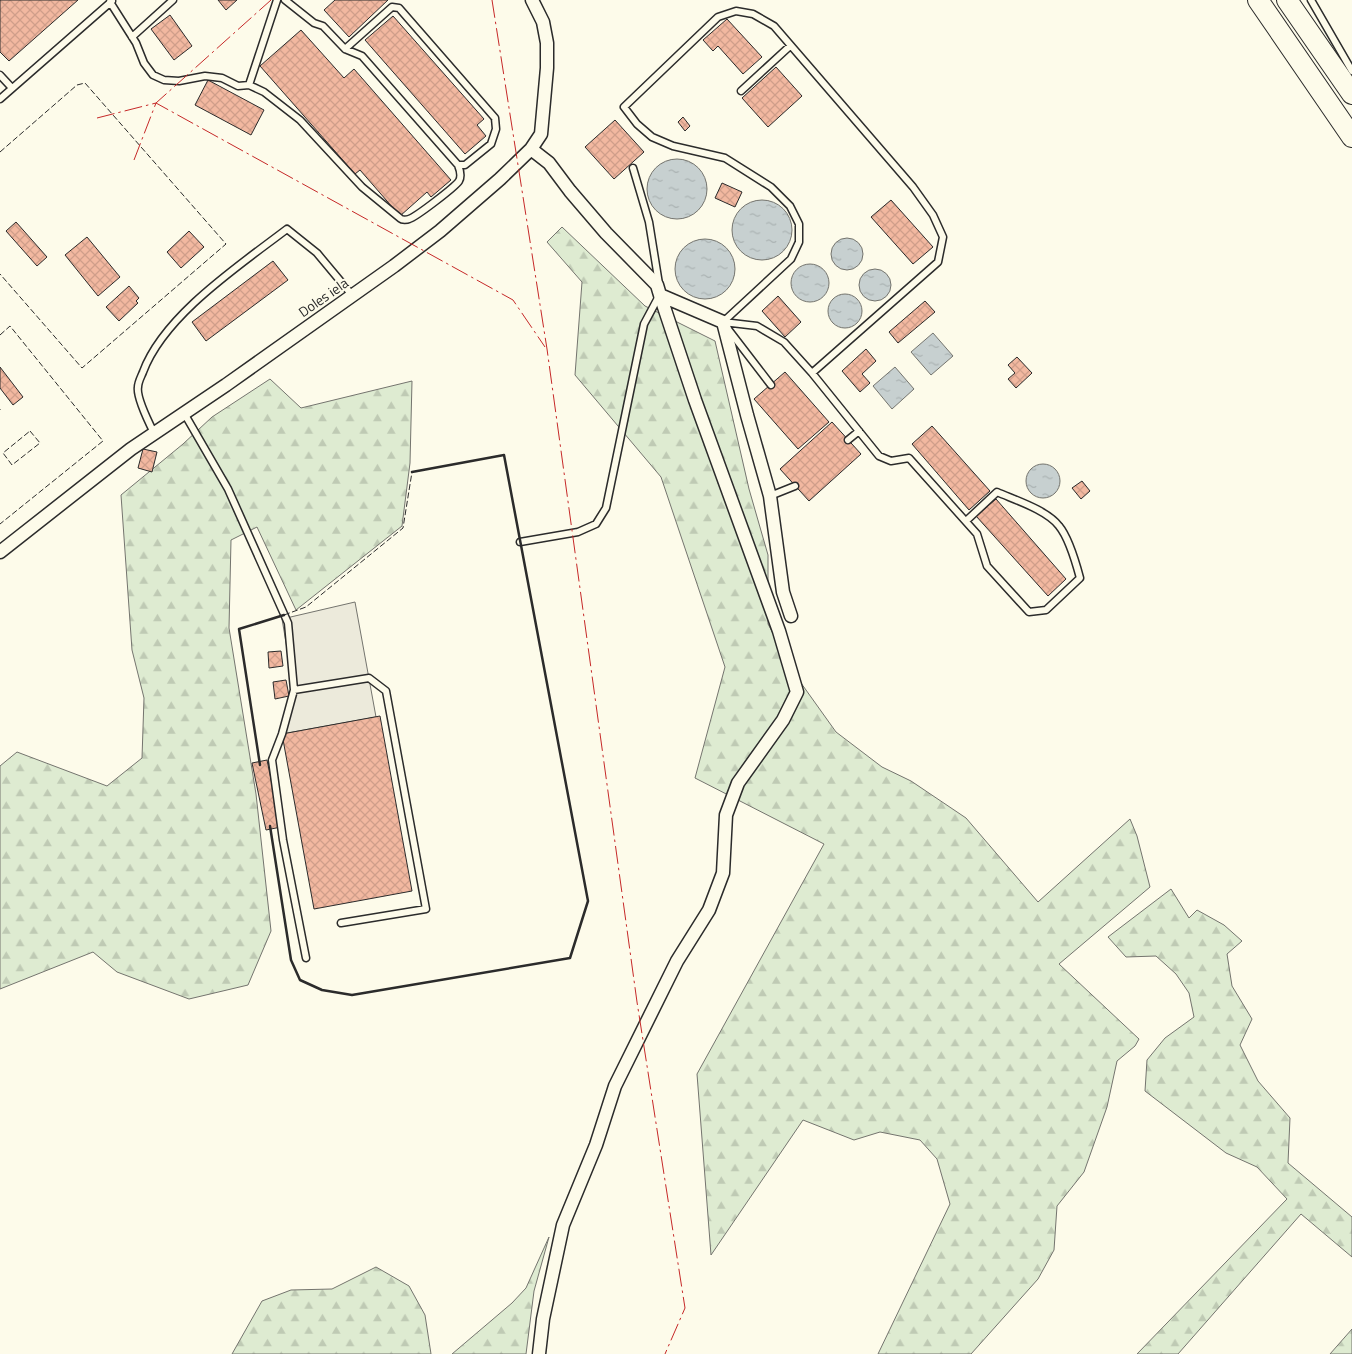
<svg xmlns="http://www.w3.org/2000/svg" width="1352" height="1354" font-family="'Titillium Web',sans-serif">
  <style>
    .forest { fill: url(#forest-firs); stroke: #74746e }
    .parking { fill: #eceadb; stroke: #74746e }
    .water { fill: url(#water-ripples); stroke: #74746e }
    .building { fill: url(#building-cross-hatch); stroke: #2b2b2b }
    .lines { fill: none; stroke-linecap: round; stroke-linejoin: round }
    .service-casing { stroke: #2b2b2b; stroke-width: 9 }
    .minor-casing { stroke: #2b2b2b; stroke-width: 15 }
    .trunk-casing { stroke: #2b2b2b; stroke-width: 22 }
    .service { stroke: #fdfbea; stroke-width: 6 }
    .minor { stroke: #fdfbea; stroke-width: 12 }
    .trunk { stroke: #fdfbea; stroke-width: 20 }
    .fence { stroke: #2b2b2b; stroke-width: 1; stroke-dasharray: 6 2.5; stroke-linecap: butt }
    .wall { stroke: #2b2b2b; stroke-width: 2.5 }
    .power { stroke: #c62828; stroke-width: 1; stroke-dasharray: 18 4 2.5 4; stroke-linecap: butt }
    .labels { text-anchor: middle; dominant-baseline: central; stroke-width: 4; stroke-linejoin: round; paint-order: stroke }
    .street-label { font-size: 14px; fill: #2b2b2b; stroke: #fdfbea }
  </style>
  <defs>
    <pattern id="forest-firs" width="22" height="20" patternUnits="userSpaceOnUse" patternTransform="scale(1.25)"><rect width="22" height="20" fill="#deebd1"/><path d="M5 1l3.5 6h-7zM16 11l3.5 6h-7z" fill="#bfcab4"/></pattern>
    <pattern id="water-ripples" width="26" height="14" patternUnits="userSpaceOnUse" patternTransform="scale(1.25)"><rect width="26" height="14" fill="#c7d0d0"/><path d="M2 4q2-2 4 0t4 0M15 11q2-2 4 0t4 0" fill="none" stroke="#abb3b3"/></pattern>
    <pattern id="building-cross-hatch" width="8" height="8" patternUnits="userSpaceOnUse" patternTransform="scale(1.25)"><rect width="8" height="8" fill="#f2b8a0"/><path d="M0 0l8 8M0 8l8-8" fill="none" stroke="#d09e8a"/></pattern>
  </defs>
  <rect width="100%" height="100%" fill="#fdfbea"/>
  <path class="forest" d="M562,227L645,306L715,341L749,489L768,555V624L796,676L836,732L882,767L911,781L966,818L1038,902L1130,819L1137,836L1150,887L1059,964L1139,1039L1135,1046L1117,1061L1107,1107L1084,1172L1057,1206L1054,1250L1038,1279L971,1354H878L950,1204L937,1159L920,1140L880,1132L854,1140L803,1120L711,1255L697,1074L824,844L695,778L725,667L661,477L575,375L582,282L547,242Z
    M270,379L301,408L412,381L410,463L402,526L296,610L257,527L231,540L229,628L256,794L271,931L248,985L189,999L117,972L93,952L0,989V766L17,752L107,786L142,758L144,698L132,650L121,495L183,444L212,417Z
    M1171,889L1189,918L1197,910L1224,925L1242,941L1227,954L1232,986L1252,1019L1240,1045L1258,1081L1290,1118L1288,1163L1352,1217V1257L1301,1214L1178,1354H1137L1287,1199L1257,1167L1226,1153L1145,1091L1147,1060L1165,1038L1194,1017L1189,993L1176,974L1156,956L1126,957L1108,937Z
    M549,1237L534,1291L526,1354H452L512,1303L526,1288Z
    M376,1267L409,1286L425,1315L431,1354H232L262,1301L291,1290L332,1289Z
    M1352,1329V1354H1330Z"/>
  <path class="parking" d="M355,602L376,717L282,734L294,690L282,619Z"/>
  <path class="water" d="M647 189a30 30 0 1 1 60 0a30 30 0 1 1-60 0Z
    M732 230a30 30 0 1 1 60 0a30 30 0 1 1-60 0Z
    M831 254a16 16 0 1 1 32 0a16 16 0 1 1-32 0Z
    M675 269a30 30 0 1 1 60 0a30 30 0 1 1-60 0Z
    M791 283a19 19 0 1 1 38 0a19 19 0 1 1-38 0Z
    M859 285a16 16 0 1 1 32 0a16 16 0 1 1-32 0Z
    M828 311a17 17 0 1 1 34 0a17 17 0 1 1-34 0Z
    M933,333L953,356L931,375L911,352Z
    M895,367L914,389L892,409L873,386Z
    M1026 481a17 17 0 1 1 34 0a17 17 0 1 1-34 0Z"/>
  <path class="building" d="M0,0H78L9,61L0,52Z
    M218,0H237L226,10Z
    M335,0H388L349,37L324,10Z
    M170,15L192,46L174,60L151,29Z
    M393,16L484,119L477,125L486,136L465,154L365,40Z
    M727,19L762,57L743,74L718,46L713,51L703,40Z
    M301,30L344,78L354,69L451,180L431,197L427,192L400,216L360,170L355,174L260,66Z
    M776,67L802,96L768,127L742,98Z
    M208,80L264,110L251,135L195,105Z
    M683,117L690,126L685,131L678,122Z
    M615,120L644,152L614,179L585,147Z
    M722,183L742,192L735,207L715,198Z
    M891,200L933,247L913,264L871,217Z
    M16,222L47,257L37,266L6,231Z
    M189,231L204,247L181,268L167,252Z
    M87,237L120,277L98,296L65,255Z
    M273,261L288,280L206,341L192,322Z
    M129,286L139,298L136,301L138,303L119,321L106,307Z
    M778,296L801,322L785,337L762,311Z
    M925,301L935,312L898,343L889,332Z
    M866,349L876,361L862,374L870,383L860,392L842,371Z
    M1017,357L1032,373L1016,388L1008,379L1015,373L1008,365Z
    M0,367L23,397L13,405L0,388Z
    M785,372L829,422L798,449L754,399Z
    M832,422L861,454L809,501L780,469Z
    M932,426L990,491L969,510L912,444Z
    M143,449L157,452L152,472L138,468Z
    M1082,481L1090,491L1081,499L1072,488Z
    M996,499L1066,579L1048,596L976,516Z
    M281,651L283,666L269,668L268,652Z
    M286,680L289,696L275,699L273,682Z
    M380,716L412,891L314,909L282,734Z
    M267,760L281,827L266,830L252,763Z"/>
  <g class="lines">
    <g class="service-casing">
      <path id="service" d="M285,0L314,23L323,26L345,49L362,56L458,165H465L491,144L496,129L495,118L399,8L392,7L345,49
        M1311,0L1352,71
        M110,2L136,43L144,63L153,75L164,80L179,81L205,76L222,78L238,86L249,85L277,0
        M736,11L753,14L774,26L913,187L933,215L943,237L938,262L812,373L784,342L757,326L723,322L791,259L799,242V224L790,206L771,187L725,158L673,146L652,137L637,124L624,107L718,17Z
        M132,37L173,0
        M0,75L12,88
        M249,85L264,92L300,120L362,187L401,219C402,220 407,220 409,219C416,217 455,187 459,181C462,176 460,170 458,165
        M741,91L790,46
        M0,99L112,1
        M633,168L649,222L659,284
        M728,329L771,385
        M812,373L879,456L891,461L909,458L977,534L987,566L1029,612L1046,610L1080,578C1076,563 1069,538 1059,526C1047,510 1015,500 997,492L966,521
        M184,413L228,489L288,623L294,690L282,734L272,760L283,840L306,958
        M154,433C149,423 136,397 138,387C138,382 141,377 143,372C164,315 240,265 287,229L317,253L352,295
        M848,440L859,431
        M770,496L795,486
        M520,542L578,532L596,524L606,508L644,324L659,296
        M294,690L369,678L386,691L426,909L341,923"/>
    </g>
    <g class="minor-casing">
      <path id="minor" d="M531,149L549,163L570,191L606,233L657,285L660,295L723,322L747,415L770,496L783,592L791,616
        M0,552L131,449L226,385L394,266L440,231L500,179L531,149L541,134L547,68V43L543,22L532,0
        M539,1354L543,1319L563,1225L596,1145L615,1086L677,961L709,910L723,873L726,815L738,783L783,720L797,692L779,631L695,400L660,295"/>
    </g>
    <g class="trunk-casing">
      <path id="trunk" d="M1258,0L1352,137
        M1287,0L1352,94"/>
    </g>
    <use href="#service" class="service"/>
    <use href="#minor" class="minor"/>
    <use href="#trunk" class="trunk"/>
    <path class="fence" d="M0,152L77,85L85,83L226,244L82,368L0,274
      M0,335L10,326L103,441L0,524
      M0,409V410
      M30,431L40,443L12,465L3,453Z
      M284,615L306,607L403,528L412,472"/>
    <path class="wall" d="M260,765L239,629L284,615
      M270,826L291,960L300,980L322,990L352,995L570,958L588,901L504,455L412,472"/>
    <path class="power" d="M492,0L547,349L637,1002L685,1308L665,1354
      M97,118L156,103L271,0
      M134,160L156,103L513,300L545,347"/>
  </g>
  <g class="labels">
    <g class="street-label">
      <text transform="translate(323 297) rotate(-35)">Doles iela</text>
    </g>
  </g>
</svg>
